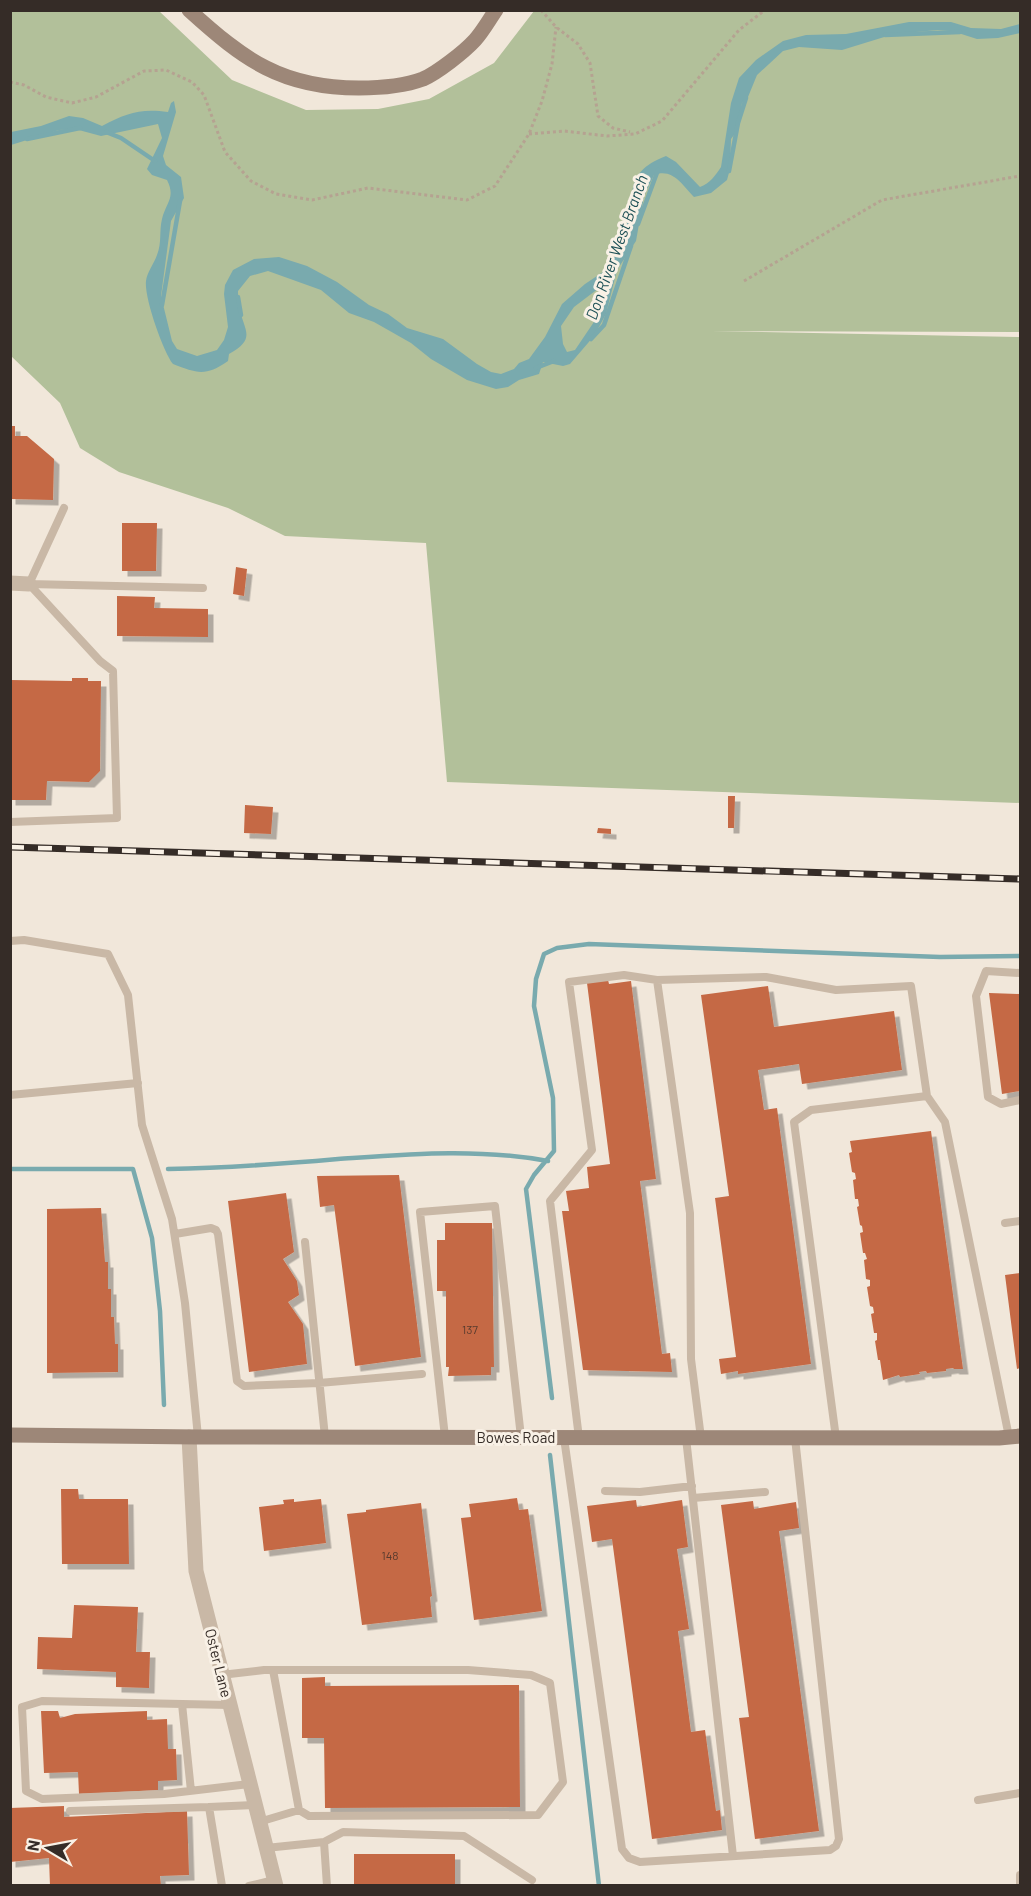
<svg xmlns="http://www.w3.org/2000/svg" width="1031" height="1896" font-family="Barlow,sans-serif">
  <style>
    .green { fill: #b2c09a }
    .water { fill: #79aaae; fill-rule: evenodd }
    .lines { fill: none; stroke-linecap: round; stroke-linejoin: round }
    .stream { stroke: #79aaae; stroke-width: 4.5 }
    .building { fill: #c56945; filter: url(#shadow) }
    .path { stroke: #b5a291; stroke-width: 3; stroke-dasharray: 3 3; stroke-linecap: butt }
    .lane { stroke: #c9b8a6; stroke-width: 8 }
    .street { stroke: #c9b8a6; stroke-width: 15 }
    .secondary { stroke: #9d8778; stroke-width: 15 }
    .rail-casing { stroke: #352c27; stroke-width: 7 }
    .rail { stroke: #f9f1e6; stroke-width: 4.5; stroke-dasharray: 14; stroke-linecap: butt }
    .labels { text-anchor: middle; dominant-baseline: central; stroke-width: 6; stroke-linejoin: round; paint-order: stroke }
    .number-label { font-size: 12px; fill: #593b2e }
    .street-label { font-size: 15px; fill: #352c27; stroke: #f9f1e6 }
    .water-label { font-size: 16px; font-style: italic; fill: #1d5056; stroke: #f9f1e6 }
  </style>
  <defs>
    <filter id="shadow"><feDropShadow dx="5.5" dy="5.5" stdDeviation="0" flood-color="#0004"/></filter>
  </defs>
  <rect width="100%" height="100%" fill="#f1e7da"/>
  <path class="green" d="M10,11H159L232,80L306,110L378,109L429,99L494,63L534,11H1020V332L711,331L1020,337V803L447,782L426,543L285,536L228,508L119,472L80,448L60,403L11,356Z"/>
  <path class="water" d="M909,22H951L971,28L1001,29L1020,24V33L998,38L977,39L952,31L938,30L894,34L842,50L799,47L783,51L757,75L748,97L742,103L737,131L731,139L730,169L727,180L711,193L694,197C682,185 673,168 654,175L644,196L636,241L617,270L606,314L594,336L570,364L563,366L543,362L539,374L519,380L508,387L496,389L467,380L431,359L411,343L374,322L349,313L321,290L268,271L250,276L238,291C238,296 238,301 239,306C243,330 258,338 229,354L228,361C205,377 197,373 173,364C163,351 144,297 146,281C147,272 154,264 157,255C162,243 159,231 162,219C166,202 176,198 167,180L152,175L147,169L162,138L158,124L101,136L75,129L59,130L11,145V132L41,126L69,116L83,118L102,126C126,113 141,108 168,112L171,103L174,101L176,112L163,156L166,165L181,177L184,198L171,221L161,296L172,341L177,349L197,356L217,350L224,340L228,327L224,294L225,285L233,270L254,259L279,257L307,266L337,282L369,305L388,314L407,328L443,339L477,364L491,372L501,374L514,369L519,363L529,359L545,337L562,304L585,284L603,272C607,257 617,248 623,234C639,198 619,174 666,156L676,162L700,187C709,184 716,175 721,167L731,103L739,78L756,60L783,41L806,35L846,34ZM607,282L603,295L602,310L575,350L567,352L563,344L561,326L574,307Z"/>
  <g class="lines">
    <path class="stream" d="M885,35L960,32
      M106,132L121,138L155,161
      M27,139L80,128
      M729,171L738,123L746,98
      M638,224L658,170
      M238,297L241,315
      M162,305L180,201
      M591,339L604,325L631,246
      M536,368L554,361
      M10,1169H133L152,1238L160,1311L164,1405
      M168,1169C225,1168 281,1164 338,1159C410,1154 476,1148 548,1161
      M552,1398L526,1189L534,1175L554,1151L553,1098L534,1006L536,979L544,954L557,948L589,944L940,957L1020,956
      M550,1455L599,1886"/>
  </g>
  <path class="building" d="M10,426H15V436H27L54,459L53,500L10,499Z
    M122,523H157L156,571H122Z
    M236,567L247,569L244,596L233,594Z
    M117,596L155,597L154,608L208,609V637L117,636Z
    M72,678H88V681H101L100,771L89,782L47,781L46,800H10V680L72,681Z
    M728,796H735L734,828H728Z
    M245,805L273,807L271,834L244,833Z
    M598,828L611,829V834L597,833Z
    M608,980L609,984L631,981L656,1179L640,1181L662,1354L670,1353L672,1372L583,1370L562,1211H569L566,1191L589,1188L587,1167L610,1164L587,983Z
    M768,986L774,1027L894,1011L902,1070L802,1084L799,1064L758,1070L764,1110L777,1108L811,1364L738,1374V1371L721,1374L719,1359L736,1357L715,1198L729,1196L701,995Z
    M989,993L1020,994V1091L1002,1094Z
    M931,1131L963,1369H954L953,1368L946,1369V1371L927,1373L926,1371L919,1372L920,1374L900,1377L899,1375L883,1380L880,1360H878L875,1341L877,1340V1333H874L871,1314L874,1313L873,1307L870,1306L867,1287L870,1286V1280L866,1279L864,1260L867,1259L865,1253H863L860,1233L863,1232L862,1226L860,1225L857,1207L859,1206L858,1199H855L853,1180L856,1179L855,1173L852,1172L849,1153L852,1152L850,1141Z
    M399,1175L421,1357L355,1366L334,1205L320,1207L317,1176Z
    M286,1193L294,1252L283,1259L297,1281L299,1295L288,1302L303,1324L307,1364L249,1372L228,1201Z
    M101,1208L105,1262H108V1289H111V1317H114L115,1344H118V1372L47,1373V1209Z
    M445,1223H492L494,1367H491V1375L448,1376L449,1367H446V1291H437V1240H445Z
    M1020,1273V1368L1017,1369L1005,1275Z
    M61,1489H78L79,1499H128L129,1564H62Z
    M517,1498L519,1510L528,1509L542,1611L474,1620L461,1518L471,1517L469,1504Z
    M294,1499V1502L321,1499L326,1543L264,1551L259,1507L284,1504L283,1500Z
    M636,1500L637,1507L682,1500L688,1547L677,1549L689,1629L678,1631L691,1732L705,1730L716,1811L720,1810L722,1830L652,1839L612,1539L592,1542L587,1506Z
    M753,1501L754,1509L796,1502L799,1528L779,1531L819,1831L755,1839L739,1718L749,1717L721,1505Z
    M421,1503L432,1596L430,1597L432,1617L362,1625L347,1514L366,1512V1510Z
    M74,1605L138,1607L136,1652H150L149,1688L116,1687V1672L37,1669L38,1637L72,1638Z
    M325,1677V1686L519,1685L520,1807L325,1808L324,1738H302V1678Z
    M41,1711H58L60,1718L75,1714L147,1711V1720L167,1719L168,1749H176L177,1780L158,1781V1790L79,1794L78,1772L44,1773Z
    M64,1806V1817L187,1811L189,1875L160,1876L161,1886H50L49,1858L10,1862V1808Z
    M354,1854H455V1886H354Z"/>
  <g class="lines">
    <path class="path" d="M541,10L556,27L578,44L590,63L598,116L613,128L630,132
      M10,82L24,85L46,97L72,103L96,97L144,71L166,70L192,82L204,95L225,152L251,181L276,194L312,200L368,188L467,200L495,186L529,134L542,101L552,64L556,27
      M529,134L564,131L607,136L635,134L662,121L739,30L765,10
      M744,281L882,200L1020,176"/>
    <path class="lane" d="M29,584L203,588
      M29,584L64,508
      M10,822L117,818L113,671L100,661L29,584
      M10,941L24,940L108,954L128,995L142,1125L172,1219L185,1303L198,1437
      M1020,973L986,971L976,996L988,1097L1001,1104L1020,1100
      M10,1095L138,1083
      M1005,1223L1020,1221
      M175,1234L211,1228L216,1230L218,1234L237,1381L244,1386L319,1383L422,1374
      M305,1242L325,1437
      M445,1437L420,1212L495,1206L521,1437
      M564,1438L622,1849L629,1858L640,1862L830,1850L836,1846L839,1839L795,1438
      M579,1438L550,1201L592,1150L569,982L624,975L657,980
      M686,1438L733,1856
      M701,1438L691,1359L690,1213L657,980L766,977L836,990L911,986L927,1096
      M836,1438L794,1122L811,1110L927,1096L945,1122L1009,1437
      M605,1491L640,1492L692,1486
      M693,1498L765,1492
      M273,1670L299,1810
      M221,1675L264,1670H468L531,1675L550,1683L563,1782L538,1815L309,1816L299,1810L259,1822
      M182,1704L191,1791
      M229,1705L42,1701L22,1707L26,1791L42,1799L164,1794L249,1784
      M978,1800L1020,1793
      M70,1811L209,1807
      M324,1842L327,1886
      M266,1848L324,1842L343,1832L464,1836L532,1880
      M222,1886L209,1807L254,1805
      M249,1886L274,1880
      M1020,1886V1875"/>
    <path class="street" d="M10,583L29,584
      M189,1437L196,1571L276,1886"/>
    <path class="secondary" d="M189,10C244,60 282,88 359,88C380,88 404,86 423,79C437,73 464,52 475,40C483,31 489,20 496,10
      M10,1435L198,1437L999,1438L1020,1436"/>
    <g class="rail-casing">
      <path id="rail" d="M10,847L1020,879"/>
    </g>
    <use href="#rail" class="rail"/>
  </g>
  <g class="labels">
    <g class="number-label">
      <text x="470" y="1329">137</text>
      <text x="390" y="1555">148</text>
    </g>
    <g class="street-label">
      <text x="516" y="1437">Bowes Road</text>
      <text transform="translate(219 1663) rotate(76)">Oster Lane</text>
    </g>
    <g class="water-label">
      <text transform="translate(616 247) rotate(-70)">Don River West Branch</text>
    </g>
  </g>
  <rect width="1031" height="1896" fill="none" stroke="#352c27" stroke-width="24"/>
  <g transform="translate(48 1848) rotate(280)" stroke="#f9f1e6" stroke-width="4.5" paint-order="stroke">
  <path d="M0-4.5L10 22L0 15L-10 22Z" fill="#352c27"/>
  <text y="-9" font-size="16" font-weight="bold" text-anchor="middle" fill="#352c27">N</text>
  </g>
</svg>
